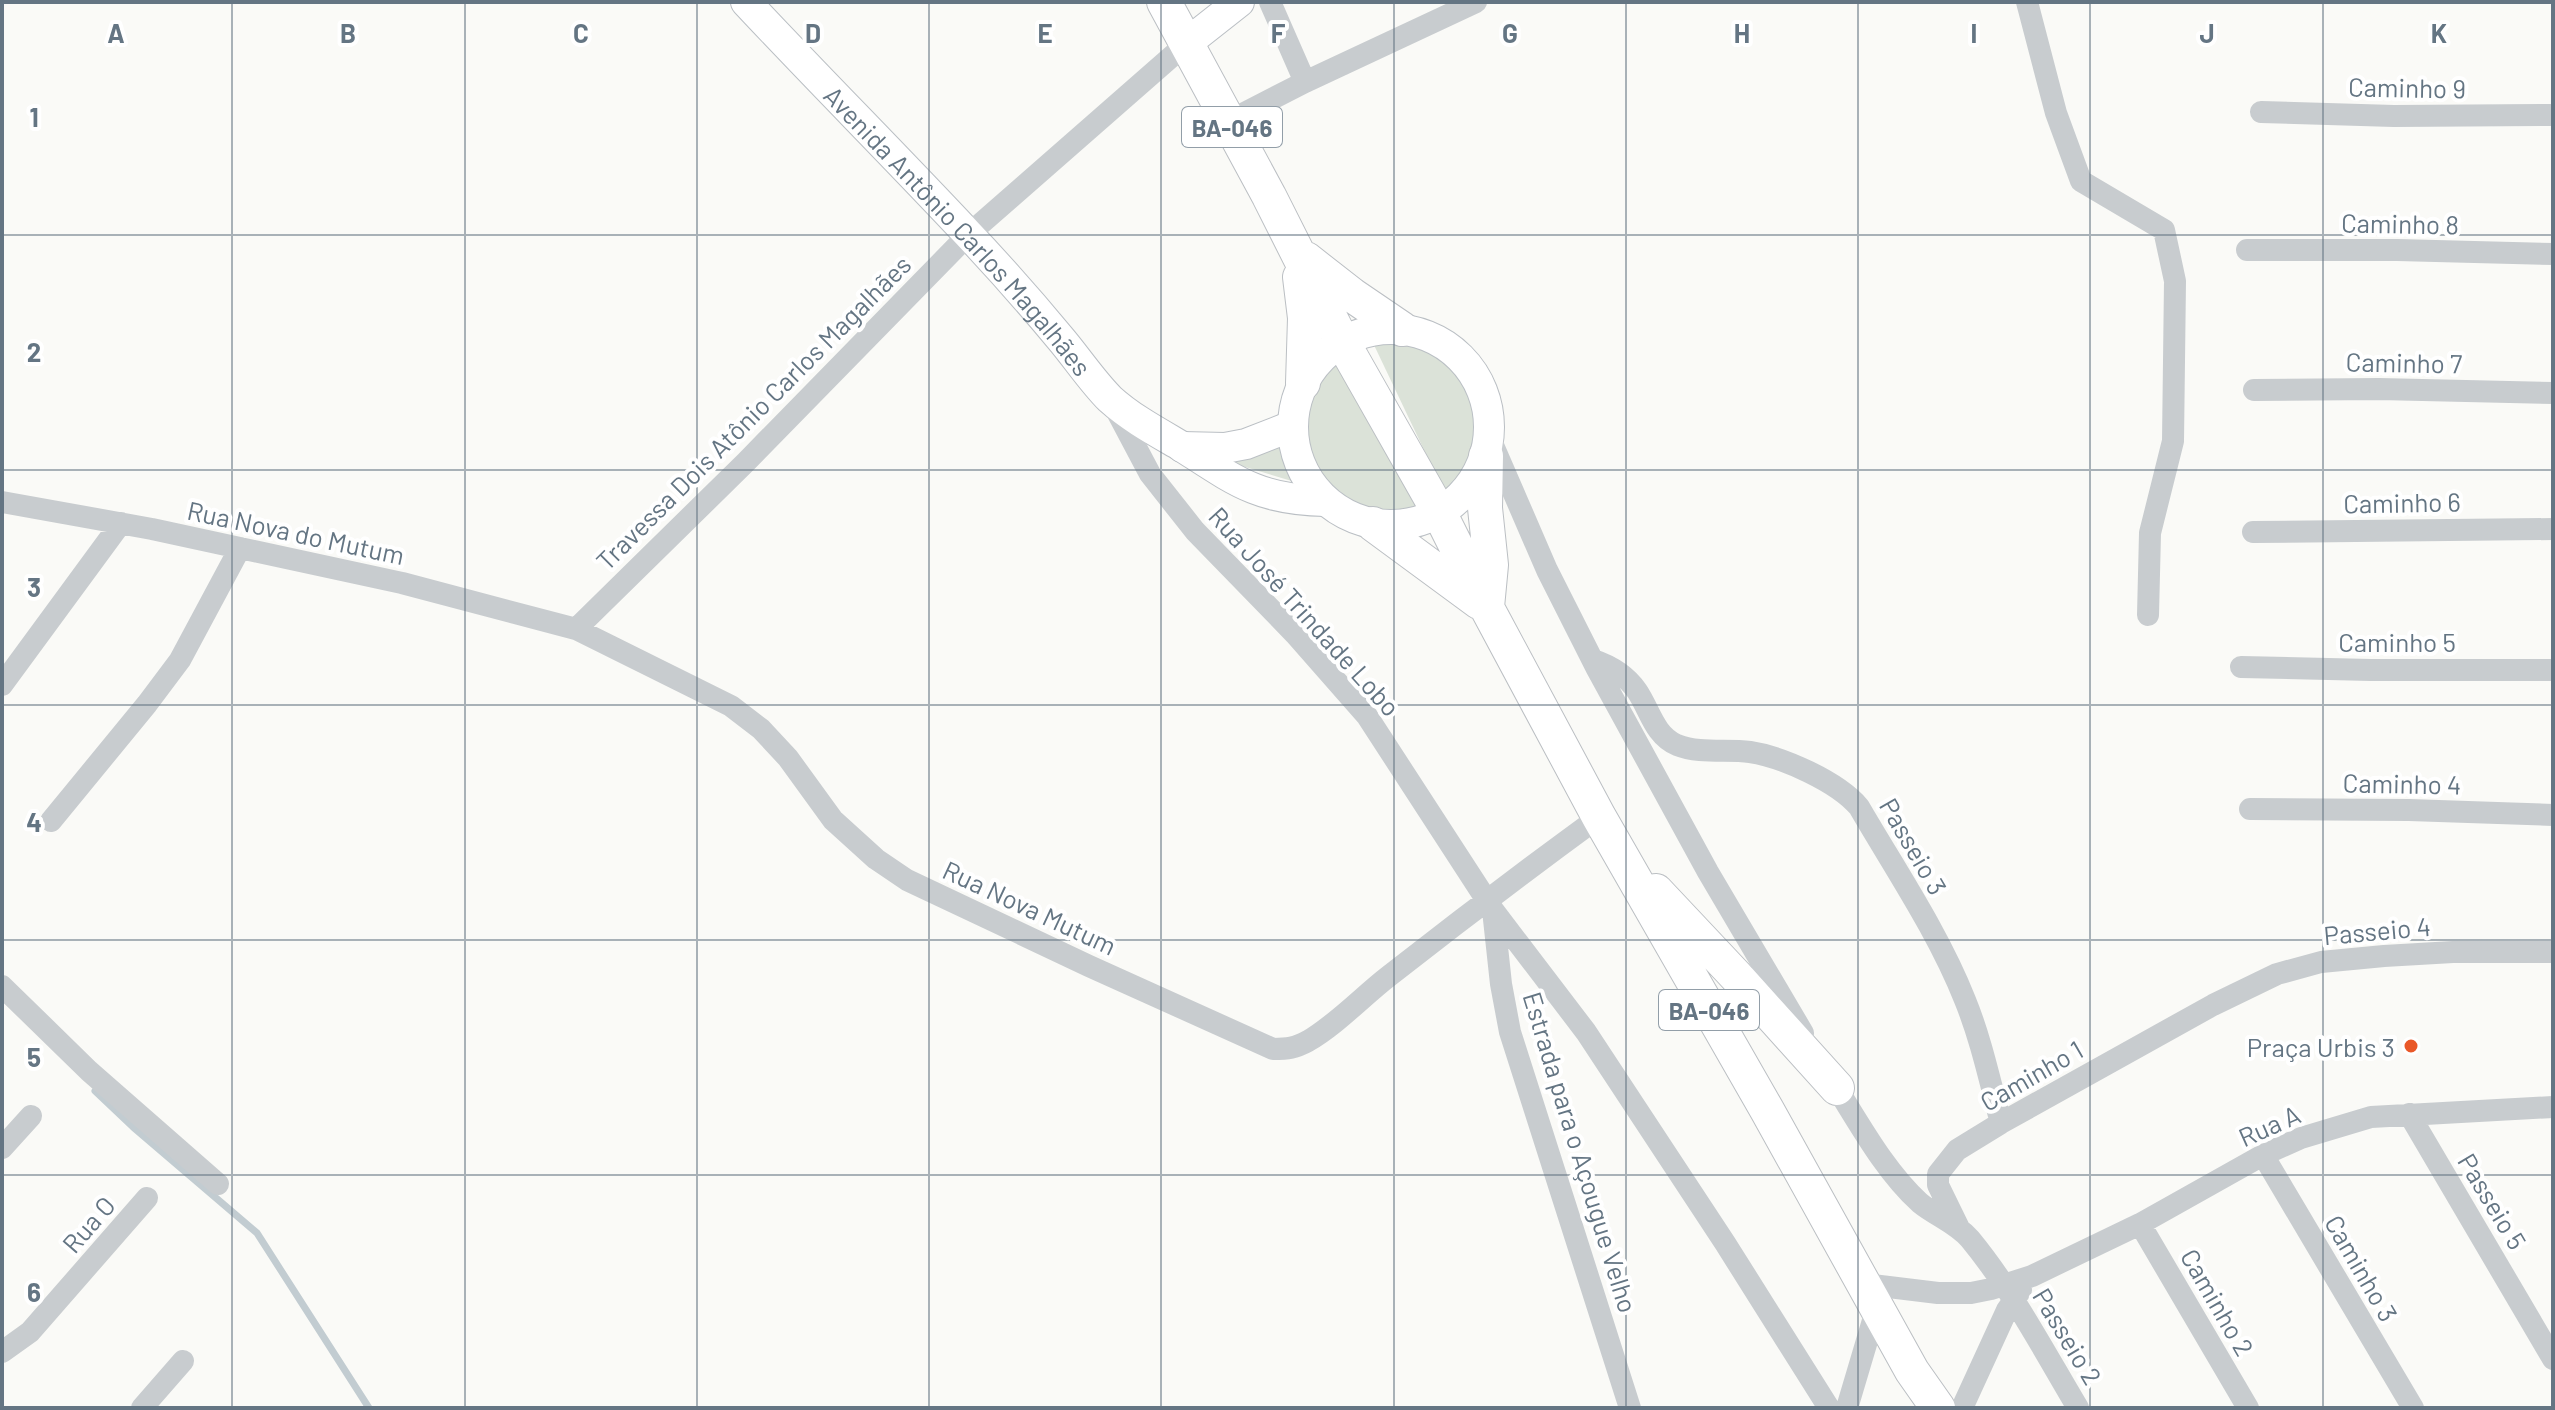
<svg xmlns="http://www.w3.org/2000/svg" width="2555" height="1410" font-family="Barlow,sans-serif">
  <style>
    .green { fill: #dbe2d8 }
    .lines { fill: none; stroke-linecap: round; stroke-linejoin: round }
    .stream { stroke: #c2ccd1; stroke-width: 7 }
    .secondary-casing { stroke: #babfc4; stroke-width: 32 }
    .primary-casing { stroke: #bbbfc3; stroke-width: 36 }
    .street { stroke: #c8cccf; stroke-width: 22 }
    .secondary { stroke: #fff; stroke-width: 30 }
    .primary { stroke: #fff; stroke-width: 34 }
    .grid { fill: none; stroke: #647583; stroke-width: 2; stroke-opacity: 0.55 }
    .poi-dot { fill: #e95828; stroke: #fff; stroke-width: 3 }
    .labels { text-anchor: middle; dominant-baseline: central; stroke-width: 8; stroke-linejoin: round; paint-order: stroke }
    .shield { fill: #fff; stroke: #929ea8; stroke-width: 2 }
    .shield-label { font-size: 24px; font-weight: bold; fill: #647583 }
    .street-label { font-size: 26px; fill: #647583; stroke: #fff }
    .poi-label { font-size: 26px; fill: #647583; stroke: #fff; text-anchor: end }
    .grid-label { font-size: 26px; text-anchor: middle; font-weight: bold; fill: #647583; stroke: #fff; stroke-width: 8; stroke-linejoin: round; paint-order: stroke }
  </style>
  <rect width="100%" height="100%" fill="#fafaf7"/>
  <path class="green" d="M1391,343C1471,347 1507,439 1445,494L1374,345Z
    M1338,364L1420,509C1330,538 1267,425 1338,364Z
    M1280,442L1295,482L1225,461Z"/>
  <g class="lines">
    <path class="stream" d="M95,1091L133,1127L257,1233L369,1408"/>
    <g class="secondary-casing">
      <g id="secondary">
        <path id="s1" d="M746,2C819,80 895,156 968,234C1000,268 1031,303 1060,338C1077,358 1092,381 1110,399C1131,418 1157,432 1181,446C1234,480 1258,500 1325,501"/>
        <path d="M1187,43L1239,2"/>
        <circle cx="1391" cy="427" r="98"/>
        <path d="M1182,447L1225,448L1246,444L1292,426"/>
      </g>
    </g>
    <g class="primary-casing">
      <path id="primary" d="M1164,2L1269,196L1342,341L1440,514L1487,608L1599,817L1767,1110L1912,1371L1938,1408
        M1306,259L1352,295L1402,329
        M1300,277L1305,318L1303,383
        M1486,456L1485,508L1491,565L1487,607
        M1373,524L1479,602
        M1656,891L1736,976L1837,1088"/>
    </g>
    <path class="street" d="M2027,2L2056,113L2081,181L2164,230L2175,281L2173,441L2150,533L2148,615
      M1305,82L1476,2
      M2261,112L2394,116L2553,115
      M1229,121L1305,82L1270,2
      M2247,250H2397L2553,254
      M2254,390L2379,389L2553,393
      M1114,406L1150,474L1195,531L1295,634L1367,716L1493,910L1586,1032L1725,1243L1829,1408
      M1489,436L1547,570L1597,669L1708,872L1803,1033
      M2,502L152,529L402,583L576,629L731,706L761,729L788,758L833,820L876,859L907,880L1089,966L1273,1049C1288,1049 1295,1048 1308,1041C1336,1025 1363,996 1389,976C1458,922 1528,869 1599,817
      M2253,532L2553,529
      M576,629L746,462L969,234L1187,43
      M1593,660C1611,666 1626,675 1637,691C1650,710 1654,735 1677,745C1700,754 1726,749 1750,752C1783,757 1838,782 1859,807C1895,869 1938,932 1965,1000C1981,1039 1990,1082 2001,1123
      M2241,667L2371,670H2553
      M2,685L121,523
      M2250,809L2409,810L2553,815
      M51,821L147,704L180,660L240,548
      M1493,910L1501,984L1510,1032L1630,1408
      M2,986L89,1071L218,1184
      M1831,1079C1858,1121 1883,1169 1920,1203C1936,1216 1956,1223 1970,1239C2012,1290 2044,1351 2078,1408
      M2409,1114L2553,1359
      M2,1148L31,1116
      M2263,1155L2413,1408
      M2140,1224L2248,1408
      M1959,1228L1938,1185V1174L1957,1150L2001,1123L2213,1005L2277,974L2321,962L2384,956L2453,952H2553
      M1864,1284L1938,1293H1971L1991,1289L2032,1276L2140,1224L2263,1155L2301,1138L2371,1117L2553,1107
      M2,1352L30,1332L147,1198
      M142,1408L183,1361
      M1847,1408L1877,1307
      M1962,1408L2007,1310L2021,1290"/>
    <use href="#secondary" class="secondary"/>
    <use href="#primary" class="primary"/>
  </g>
  <path class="grid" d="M232,2V1408M465,2V1408M697,2V1408M929,2V1408M1161,2V1408M1394,2V1408M1626,2V1408M1858,2V1408M2090,2V1408M2323,2V1408M2,235H2553M2,470H2553M2,705H2553M2,940H2553M2,1175H2553"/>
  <circle class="poi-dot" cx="2411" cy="1046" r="8"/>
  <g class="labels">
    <g class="shield">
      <rect x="1182" y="107" width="100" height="40" rx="6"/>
      <rect x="1659" y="990" width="100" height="40" rx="6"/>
    </g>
    <g class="shield-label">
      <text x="1232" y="127">BA-046</text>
      <text x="1709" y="1010">BA-046</text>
    </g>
    <g class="street-label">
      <text transform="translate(2407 87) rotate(1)">Caminho 9</text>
      <text transform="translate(2400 223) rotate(1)">Caminho 8</text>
      <text stroke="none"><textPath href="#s1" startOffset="312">Avenida Antônio Carlos Magalhães</textPath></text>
      <text transform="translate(2404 362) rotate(1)">Caminho 7</text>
      <text transform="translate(753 412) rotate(-45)">Travessa Dois Atônio Carlos Magalhães</text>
      <text transform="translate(2402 502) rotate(-1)">Caminho 6</text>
      <text transform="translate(296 532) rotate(12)">Rua Nova do Mutum</text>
      <text transform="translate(1305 611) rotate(48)">Rua José Trindade Lobo</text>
      <text x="2397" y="641">Caminho 5</text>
      <text transform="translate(2402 783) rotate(1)">Caminho 4</text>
      <text transform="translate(1914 846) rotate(60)">Passeio 3</text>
      <text transform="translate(1030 907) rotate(25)">Rua Nova Mutum</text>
      <text transform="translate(2377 930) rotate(-5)">Passeio 4</text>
      <text transform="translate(2031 1075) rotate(-30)">Caminho 1</text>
      <text transform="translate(2269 1125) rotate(-24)">Rua A</text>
      <text transform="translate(1581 1152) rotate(73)">Estrada para o Açougue Velho</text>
      <text transform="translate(2493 1201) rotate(59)">Passeio 5</text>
      <text transform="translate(88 1224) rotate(-49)">Rua O</text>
      <text transform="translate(2362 1268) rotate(60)">Caminho 3</text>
      <text transform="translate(2218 1302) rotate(60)">Caminho 2</text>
      <text transform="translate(2068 1336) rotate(59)">Passeio 2</text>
    </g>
    <g class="poi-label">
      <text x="2395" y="1046">Praça Urbis 3</text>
    </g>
  </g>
  <g class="grid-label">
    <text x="116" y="43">A</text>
    <text x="348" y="43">B</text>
    <text x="581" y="43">C</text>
    <text x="813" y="43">D</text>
    <text x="1045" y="43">E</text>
    <text x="1278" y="43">F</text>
    <text x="1510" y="43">G</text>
    <text x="1742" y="43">H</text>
    <text x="1974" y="43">I</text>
    <text x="2207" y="43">J</text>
    <text x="2439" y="43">K</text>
    <text x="34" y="127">1</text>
    <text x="34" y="362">2</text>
    <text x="34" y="597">3</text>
    <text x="34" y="832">4</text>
    <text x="34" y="1067">5</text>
    <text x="34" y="1302">6</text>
  </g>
  <rect width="2555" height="1410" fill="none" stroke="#647583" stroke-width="8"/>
</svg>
